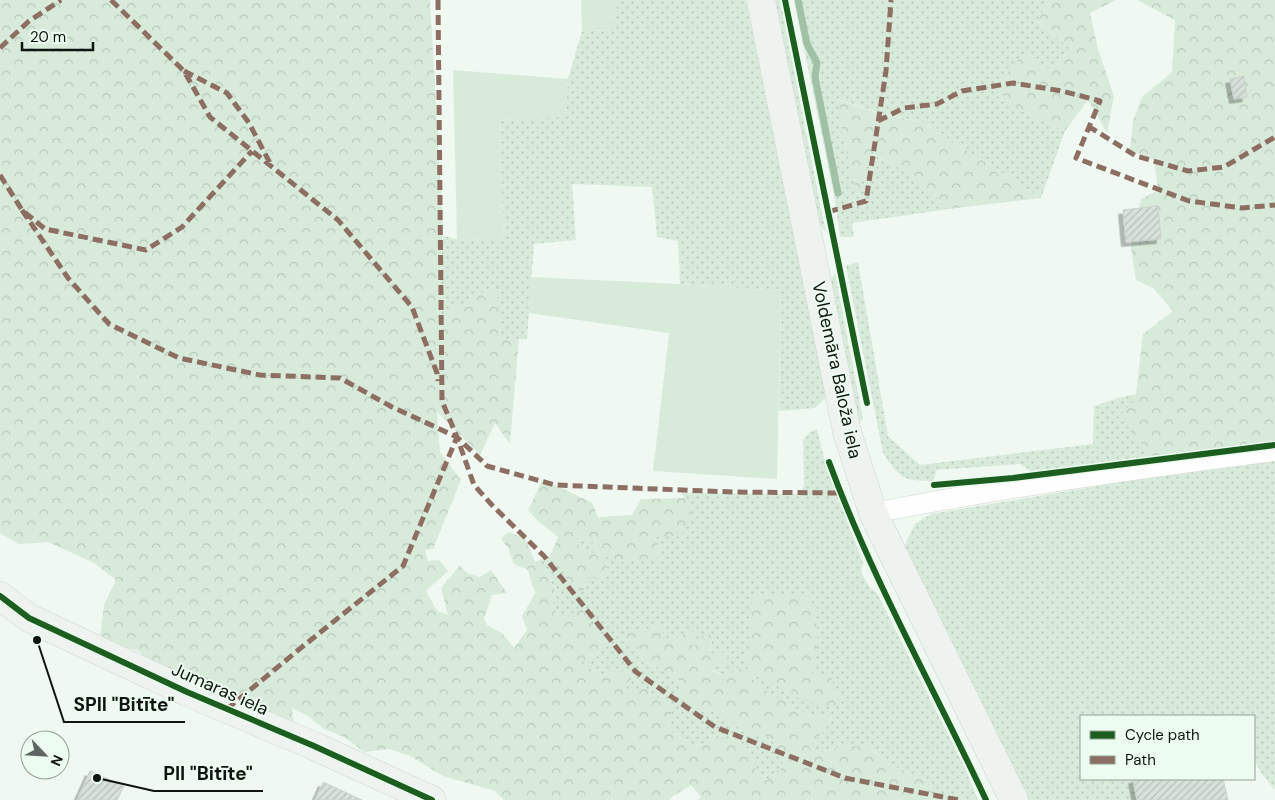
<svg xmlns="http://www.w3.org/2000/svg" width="1275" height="800" font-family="'DM Sans',sans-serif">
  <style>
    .grass { fill: url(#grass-dots) }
    .forest { fill: url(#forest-crowns) }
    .garden { fill: #d8ebdb }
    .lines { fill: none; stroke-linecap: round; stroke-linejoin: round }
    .stream { stroke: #a1c1a7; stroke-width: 7 }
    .building { fill: url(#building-hatch); stroke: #ccd2cd; filter: url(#shadow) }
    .street-casing { stroke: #cfd5d0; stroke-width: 21 }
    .secondary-casing { stroke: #cfd5d0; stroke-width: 29 }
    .street { stroke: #fdfefd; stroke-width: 20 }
    .secondary { stroke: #eef3ef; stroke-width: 28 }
    .quiet { stroke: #8d6e63; stroke-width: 5; stroke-dasharray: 10 5; stroke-linecap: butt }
    .cycleway-casing { stroke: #edfcf0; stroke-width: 9 }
    .cycleway { stroke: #1b5e20; stroke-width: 6 }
    .labels { text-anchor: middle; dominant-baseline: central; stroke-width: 4; stroke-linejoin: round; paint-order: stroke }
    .street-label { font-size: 18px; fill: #0f1410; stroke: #edfcf0 }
    .leader { fill: none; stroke: #0f1410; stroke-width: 2 }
    .callout-dot { fill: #0f1410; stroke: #edfcf0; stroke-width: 2 }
    .callout-label { font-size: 19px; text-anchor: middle; font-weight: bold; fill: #0f1410; stroke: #edfcf0; stroke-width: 4; stroke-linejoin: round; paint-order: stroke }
  </style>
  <defs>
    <pattern id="grass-dots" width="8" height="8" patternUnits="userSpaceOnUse" patternTransform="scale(1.25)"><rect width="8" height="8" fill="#d8ebdb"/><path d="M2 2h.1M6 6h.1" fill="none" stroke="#b8c9bb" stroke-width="1.8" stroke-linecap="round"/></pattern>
    <pattern id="forest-crowns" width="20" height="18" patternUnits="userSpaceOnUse" patternTransform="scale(1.25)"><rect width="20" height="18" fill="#d8ebdb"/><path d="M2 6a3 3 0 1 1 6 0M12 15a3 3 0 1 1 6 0" fill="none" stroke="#b8c9bb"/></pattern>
    <pattern id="building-hatch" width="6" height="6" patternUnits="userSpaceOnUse" patternTransform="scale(1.25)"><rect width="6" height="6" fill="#d7e2da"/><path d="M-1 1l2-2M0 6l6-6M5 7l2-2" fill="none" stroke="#b7c1ba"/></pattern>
    <filter id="shadow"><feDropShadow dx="-4.5" dy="4.5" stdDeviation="0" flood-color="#0004"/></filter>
  </defs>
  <rect width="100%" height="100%" fill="#f0f8f2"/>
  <path class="grass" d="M613,0H746L825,390V399L815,408L779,411L781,291L680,284L678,241L657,237L652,187L572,184L576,240L534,244L527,339L500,340L496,285L437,319L443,236L457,239L504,238L499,120L565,116L568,79L582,31L613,30Z
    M775,0H780L826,233L820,224Z
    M794,0H1051L1037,21L1071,49L1052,70L1022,111L1065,131L1041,198L922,122L880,113L838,99L843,136L858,197L869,153L912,174L949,209L852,223L854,237H840L834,195Z
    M858,262L888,436L920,465L1093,444L1094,406L1118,398L1136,394L1132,432L1154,458L1033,473L1020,464L937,470L933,481C902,481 900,478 883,453L846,266Z
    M835,273L863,419L859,422L831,280Z
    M817,429L827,470L863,562L861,572L870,588L877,593L966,770L978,800H929L932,782L895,767L868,747L847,745L821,753L807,748L824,731L832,717L810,716L728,676L711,670L710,654L713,635L693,650L694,632L665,639L640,648L642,661L662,669L679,680L696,712H720L742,731L769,737L778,749L784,766L768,780L757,772L749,749L720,737L697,746L683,740L672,732L669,719L633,692L625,690L633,675L620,669L602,676L581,663L607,645L568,616L560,619L552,605L555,592L547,572L535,562L550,556L580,592L588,576L595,554C585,550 576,547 572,537L591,540L601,555L663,557L655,537L684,498L682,493L800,494L804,485L803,440L810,432Z
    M1275,461V790L1261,773L1254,759V716H1081V779H1133L1137,800H1028L917,576L904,547L915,524L931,514L1122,482Z"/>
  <path class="forest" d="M0,0H430L443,226L437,318L497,285L500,340L519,339L510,444L495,423L480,455L437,412L440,452L461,480L433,549L425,550L428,561L439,560L448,571L426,591L437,611L448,615L441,588L460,565L467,573L480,577L491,570L507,593L492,595L484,619L487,625L502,633L514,648L527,630L522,616L536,592L532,585L528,570L514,564L508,548L501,539L508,532L525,538L535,562L547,572L555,592L552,605L560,619L582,609L607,645L581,663L602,676L620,669L633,675L625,690L633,692L645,688L673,710L669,719L672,732L683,740L697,746L720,737L732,740L749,749L757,772L767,780L784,766L778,749L769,737L742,731L720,712H696L682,703L679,680L662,669L642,661L640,648L625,645L628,629L646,630L660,620L665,639L694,632L693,649L701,636L713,634L710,654L717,652L730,653L726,662L711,671L728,676L739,667L765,690L810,716L832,717L824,731L808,748L821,753L847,745L868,747L895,767L932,782L929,800H697L701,797L691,785L672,797L670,800H504L495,791L443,776L410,756L389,749L364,752L346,738L324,729L308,716L292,708L294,728L151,665L139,651L100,641L104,605L116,580L94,563L48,542L19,544L0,533Z
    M1051,0H1116L1090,13L1098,49L1114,96L1107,133L1088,100L1065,131L1022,111L994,89L1023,54L1052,70L1071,49L1037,21Z
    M1137,0H1275V443L1154,458L1130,430L1122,412L1135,401L1143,334L1173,311L1153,288L1136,280L1131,247L1141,199L1158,190L1154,160L1130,150L1133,121L1142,97L1172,72L1175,20Z
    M837,99L881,114L922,122L1041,198L949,209L912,174L870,153L858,198L843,136Z
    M543,479L592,503L598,517L632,515L641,499L684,498L692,514L682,535L655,537L663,557L624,562L601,555L591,540L573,537C576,547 585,548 593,553C600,557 605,565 610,571L598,578L588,577L587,586L580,593L550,556L558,537L539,522L528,510Z
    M753,593L811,597L818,633L812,676L830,674L836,692L843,701L833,707L813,703L793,696L792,688L786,691L779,685L767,682L749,672L745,658L749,649Z"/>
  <path class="garden" d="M581,0H613V30L582,31Z
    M453,70L568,79L565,117L499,120L504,238L457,239Z
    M531,277L680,284L781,291L777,479L653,471L669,333L529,313Z"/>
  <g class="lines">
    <path class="stream" d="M798,0L807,44L817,63L815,77L838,193"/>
  </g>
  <path class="building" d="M1244,76L1247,97L1234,99L1230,79Z
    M1158,206L1161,239L1126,242L1123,210Z
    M90,771L124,786L117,800H77Z
    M1133,779H1223L1228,800H1137Z
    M323,782L362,800H315Z"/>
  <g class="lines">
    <g class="street-casing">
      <path id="street" d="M873,513C1006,487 1140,468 1275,451"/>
    </g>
    <g class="secondary-casing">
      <path id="secondary" d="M761,0L847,432L873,513L1014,800
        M0,596L29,618L187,692L314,746L432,800"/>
    </g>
    <use href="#street" class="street"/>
    <use href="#secondary" class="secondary"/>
    <path class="quiet" d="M111,0L184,71L210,117L338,220L412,307L437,373L438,381
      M438,0L442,401L457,437L487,466L555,485L733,492L840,493
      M0,48L29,21L61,0
      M184,71L227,93L249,123L270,163
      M878,121L904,108L937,104L962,91L1013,83L1062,91L1100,101L1076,158L1189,201L1242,208L1275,205
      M1088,126L1136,156L1188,171L1224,167L1275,137
      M0,175L22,210L45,229L146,250L182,227L252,151
      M22,210L68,278L109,324L179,358L260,375L340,378L392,407L457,437L474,485L492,505L544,556L636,672L715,727L845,778L959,800
      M828,212L866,201L886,71L891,0
      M227,709L302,647L403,566L457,437"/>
    <g class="cycleway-casing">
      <path id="cycleway" d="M785,0L867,403
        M829,462C872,579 934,688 986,800
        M934,485L1013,478L1275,445
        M0,596L29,618L187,692L314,746L432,800"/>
    </g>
    <use href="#cycleway" class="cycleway"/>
  </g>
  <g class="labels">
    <g class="street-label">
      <text transform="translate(837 370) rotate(78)">Voldemāra Baloža iela</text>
      <text transform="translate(220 689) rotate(24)">Jumaras iela</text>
    </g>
  </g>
  <path class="leader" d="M37 640L64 722H185M97 778L154 791H263"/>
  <g class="callout-dot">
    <circle cx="37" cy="640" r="5"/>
    <circle cx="97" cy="778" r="5"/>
  </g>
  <g class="callout-label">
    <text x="124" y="711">SPII "Bitīte"</text>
    <text x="208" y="780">PII "Bitīte"</text>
  </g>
  <rect x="1080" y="715" width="175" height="65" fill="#edfcf0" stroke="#949f96"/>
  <rect x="1090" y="731" width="25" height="8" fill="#1b5e20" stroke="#949f96"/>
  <text x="1125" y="740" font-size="15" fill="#0f1410">Cycle path</text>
  <rect x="1090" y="756" width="25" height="8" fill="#8d6e63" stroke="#949f96"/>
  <text x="1125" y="765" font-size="15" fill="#0f1410">Path</text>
  <g transform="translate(45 755) rotate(115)"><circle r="24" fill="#edfcf0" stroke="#949f96"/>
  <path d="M0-4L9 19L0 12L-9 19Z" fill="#5e645f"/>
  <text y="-8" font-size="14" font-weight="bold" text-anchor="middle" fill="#0f1410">N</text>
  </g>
  <path d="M22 42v8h71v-8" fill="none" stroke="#0f1410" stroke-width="2.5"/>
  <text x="30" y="42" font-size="15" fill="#0f1410" stroke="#edfcf0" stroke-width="4" paint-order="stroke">20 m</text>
</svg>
